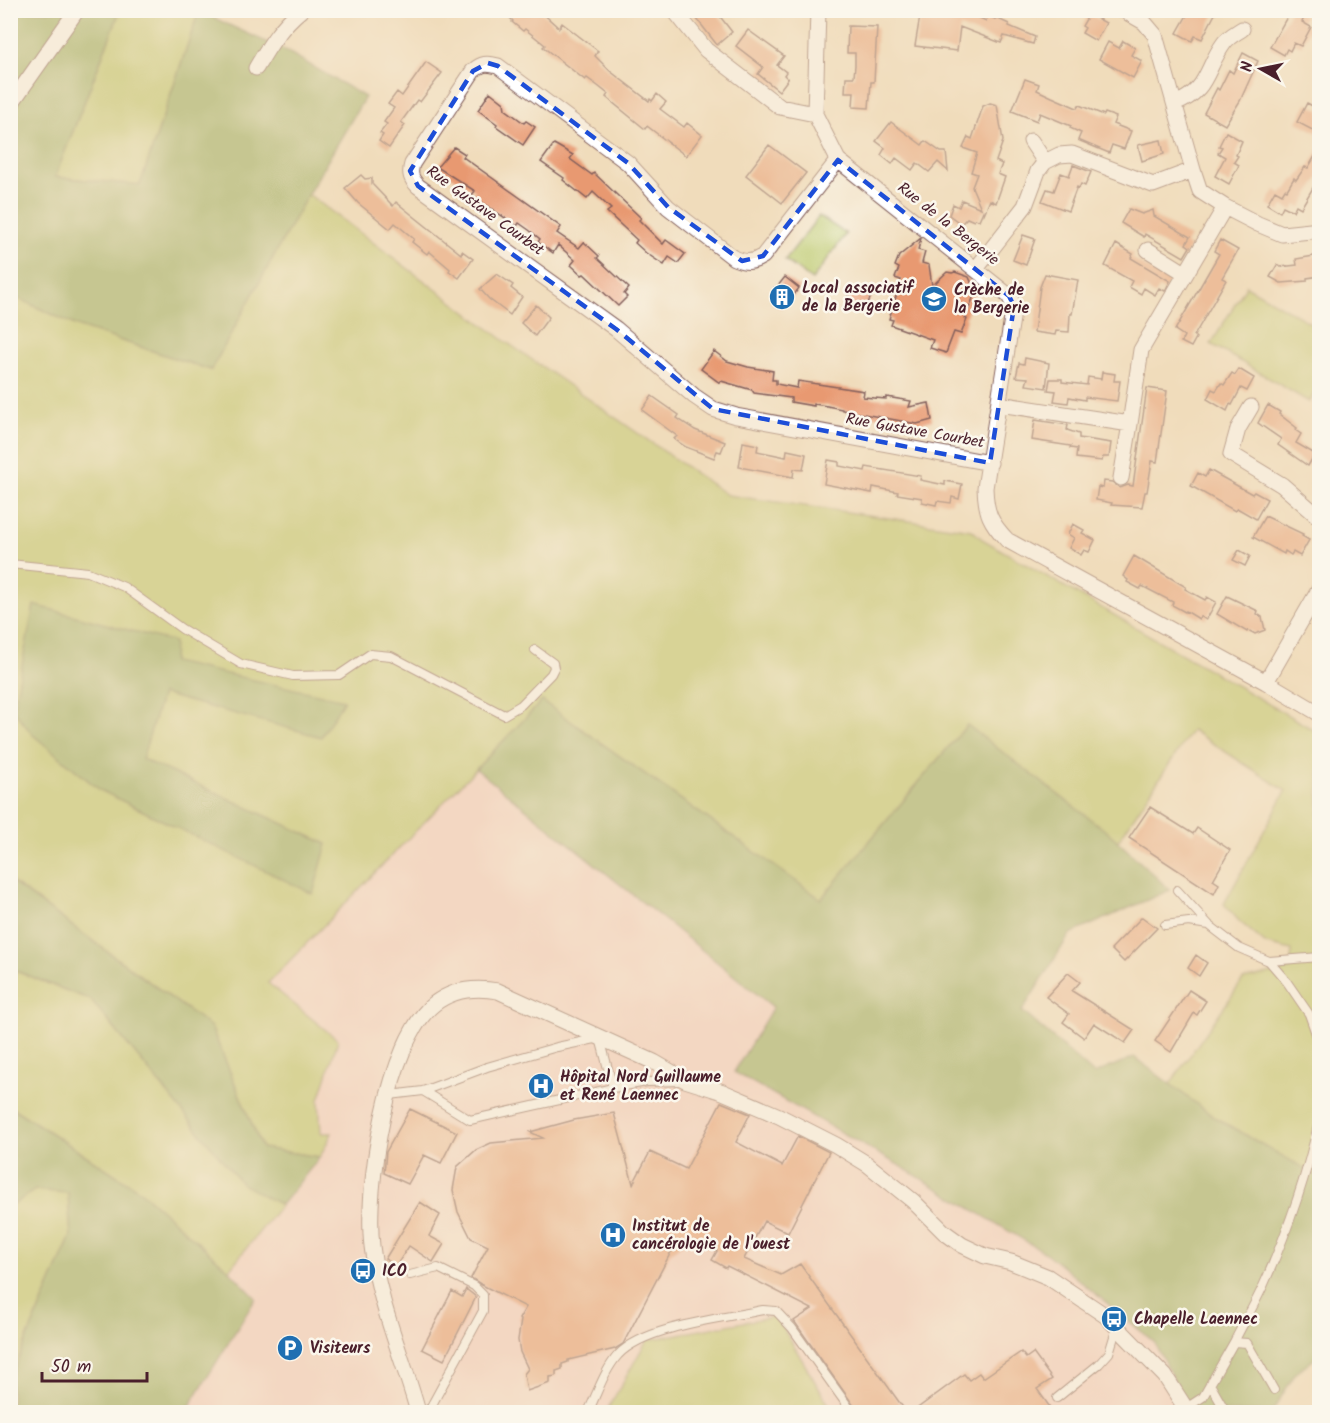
<svg xmlns="http://www.w3.org/2000/svg" width="1330" height="1423" font-family="Kalam,sans-serif">
  <style>
    .built { fill: #f7d0c9 }
    .green { fill: #bac769; stroke: #82734a; stroke-width: 1.5 }
    .forest { fill: #93ac5d; stroke: #6e6644; stroke-width: 1.5 }
    .building { fill: #e89971 }
    .lines { fill: none; stroke-linecap: round; stroke-linejoin: round }
    .service-casing { stroke: #84615d; stroke-width: 10 }
    .minor-casing { stroke: #84615d; stroke-width: 17 }
    .service { stroke: #fff; stroke-width: 8 }
    .minor { stroke: #fff; stroke-width: 15 }
    .marked { fill: none; stroke: #1d4ed8; stroke-width: 4.5; stroke-dasharray: 12 8; stroke-linejoin: round }
    .labels { text-anchor: middle; dominant-baseline: central; stroke-width: 5; stroke-linejoin: round; paint-order: stroke }
    .street-label { font-size: 16px; fill: #4a1f2b; stroke: #fbf7ec }
    .poi-label { font-size: 16px; font-weight: bold; fill: #4a1f2b; stroke: #fbf7ec; text-anchor: start }
  </style>
  <rect width="100%" height="100%" fill="#fbf7ec"/>
  <filter id="ink" filterUnits="userSpaceOnUse"><feTurbulence type="fractalNoise" baseFrequency=".0167" numOctaves="2"/><feDisplacementMap in="SourceGraphic" scale="12" xChannelSelector="R" yChannelSelector="G"/><feConvolveMatrix kernelMatrix="1 2 1 2 8 2 1 2 1" color-interpolation-filters="sRGB"/></filter>
  <filter id="wash" filterUnits="userSpaceOnUse"><feTurbulence type="fractalNoise" baseFrequency=".008" numOctaves="4" result="noise"/><feDisplacementMap in="SourceGraphic" scale="24" xChannelSelector="R" yChannelSelector="G"/><feGaussianBlur stdDeviation="1.35" result="paint"/><feColorMatrix in="noise" values="0 0 0 0 0 0 0 0 0 0 0 0 0 0 0 0 0 1.4 0 .05"/><feComposite in="paint" operator="in"/></filter>
  <g filter="url(#wash)">
    <rect width="100%" height="100%" fill="#f0dcbb"/>
    <path class="built" d="M476,769L773,1008L734,1073L902,1167L1047,1254L1154,1342L1190,1412H186L256,1298L229,1270L319,1157L332,1134L321,1133L319,1100L338,1040L268,983Z"/>
    <path class="green" d="M120,11H199L140,185L55,177Z
      M308,194L505,341L727,495L972,530L982,539L1319,733V1177L1214,1117L1170,1084L1243,980L1290,969L1292,950L1266,944L1239,921L1224,904L1286,791L1192,730L1118,841L967,725L821,899L542,701L268,983L338,1040L319,1100L321,1133H332L320,1157L262,1148L211,1027L11,881V295L80,327L211,370Z
      M819,216L846,234L812,280L785,260Z
      M1246,286L1319,328V386L1309,402L1211,344Z
      M10,969L91,1000L242,1183L281,1205L229,1270L139,1190L11,1107Z
      M35,1190L68,1193L71,1236L11,1376V1206Z
      M776,1316L833,1412H606L647,1340Z"/>
    <path class="forest" d="M15,11H120L55,177L140,185L199,11L288,52L365,97L308,194L211,370L79,327L11,295L10,25Z
      M34,605L174,642L173,662L344,700L321,737L162,694L142,759L327,844L313,894L100,790L33,735L13,710Z
      M542,701L821,899L967,725L1110,834L1170,890L1070,934L1022,1011L1094,1074L1134,1057L1214,1117L1319,1177V1363L1317,1357L1295,1374L1272,1412H1190L1154,1342L1047,1254L902,1167L734,1072L773,1007L476,769Z
      M10,881L211,1027L262,1148L320,1157L281,1205L242,1184L91,1000L11,969Z
      M11,1107L139,1190L229,1270L256,1298L186,1412H11V1376L71,1236L68,1193L35,1190L11,1206Z"/>
    <g id="blocks">
      <path class="building" d="M516,10H539L559,28L562,23L598,51L595,56L610,71L649,101L650,99L652,101L657,94L666,102L660,109L684,127L687,123L702,135L686,156L647,126L645,129L606,97L608,94L598,86L587,78L585,80L543,47L545,45L525,29L523,31L512,22L513,21L510,18Z
        M690,10H715L732,32L717,45Z
        M921,10H963L986,21L988,16L995,19L996,18L1009,24V26L1035,37L1033,44L1004,36L1001,43L960,27L957,51L915,46Z
        M1190,10H1217L1202,39L1195,36L1192,41L1177,33Z
        M1291,10L1305,16L1302,22L1311,27L1301,46L1294,43L1290,51L1287,49L1284,55L1270,47Z
        M1089,14L1106,23L1096,41L1082,33L1085,28L1082,26Z
        M848,26L877,27L874,82H871L869,108L853,107L854,92H845L846,77H854L855,65V53H847Z
        M748,30L784,56L777,65L786,72L784,75L788,79L779,91L758,74L763,67L736,46Z
        M1123,41L1135,48L1131,55L1142,61L1133,78L1099,59L1108,42L1119,48Z
        M1243,53L1258,61L1240,101L1225,125L1204,113L1217,88L1219,90L1229,70L1233,73Z
        M426,62L442,73L420,102L417,100L401,122L405,125L389,148L379,141L383,135L380,133L387,124L384,122L394,108L388,104L397,92L402,96Z
        M1025,79L1039,84L1037,90L1052,97L1077,108L1079,105L1104,115L1105,113L1116,117L1113,124L1131,131L1124,149L1112,145L1109,153L1078,140L1081,133L1070,128L1071,126L1040,113L1037,121L1012,111Z
        M490,92L504,103L505,109L524,123L526,121L535,127L523,145L496,126L497,124L478,110Z
        M990,103L997,105L1003,141L996,161L1002,164L998,174L1005,177L996,203L990,200L984,214L983,211L979,220L975,219L974,221L967,218L961,224L949,215L953,204L959,207L962,200L981,208L972,187L977,174L971,172L977,153L963,148L968,137L972,139L983,106Z
        M1307,103L1320,110V134L1297,122Z
        M891,122L922,145L925,141L941,152H946L948,171L938,162L929,172L917,163L912,170L896,158L892,164L881,155L885,148L876,141Z
        M1226,132L1242,141L1236,155L1238,156L1234,162L1239,165L1229,184L1215,176L1225,157L1218,153L1222,147L1219,146Z
        M1161,140L1164,154L1142,161L1138,145Z
        M554,144L573,155L570,159L592,175L594,173L641,218L639,220L663,244L666,240L685,254L678,263L669,257L664,265L646,253L635,243L637,240L607,212L611,209L593,192L587,199L563,180L564,178L541,162Z
        M769,145L806,173L782,203L746,175Z
        M454,147L465,154L463,157L561,227L557,233L579,248L584,242L599,256L597,258L629,288L624,294L627,297L618,306L584,274L582,275L571,265L575,260L558,245L553,253L538,242L540,239L529,230L519,223L517,226L486,205L472,195L475,191L437,167Z
        M1320,148V176L1301,208L1296,205L1293,211L1283,206L1280,212L1267,204L1275,190L1282,194L1285,189L1287,190L1294,178L1296,180L1305,167L1308,168Z
        M1073,165L1091,172L1085,186L1081,184L1079,188L1077,187L1068,211L1042,201L1047,189L1054,191L1061,173L1069,176Z
        M361,175L365,179L372,178V184L393,206L396,202L461,254L462,251L473,259L459,278L449,271L450,269L429,251L427,254L412,242L414,239L395,223L390,229L358,203L345,188Z
        M1129,209L1142,214L1153,210L1154,216L1190,237L1186,244L1190,247L1184,257L1145,234L1144,237L1121,223Z
        M1023,235L1035,239L1026,265L1013,260Z
        M921,238L918,250L925,252L922,263L929,265L932,286L947,272L952,273L955,272L969,277L972,284L978,286L965,318L967,319L961,334L954,332L946,353L930,348L933,340L891,325L893,320L889,319L901,280L895,278L899,268L895,266L899,256Z
        M1220,240L1238,250L1222,278L1226,280L1194,336L1196,338L1191,347L1181,342L1184,336L1175,330L1219,254L1214,251Z
        M1116,244L1133,254L1131,258L1170,281L1165,291L1159,288L1155,295L1144,288L1141,294L1129,287L1132,281L1105,266Z
        M1320,255V276L1307,278V281L1281,283L1270,277L1277,265L1280,267L1297,265L1296,259Z
        M497,274L513,285L511,288L522,297L510,315L489,299L480,289Z
        M1045,274L1078,280L1072,314H1070L1069,332L1056,331L1055,335L1034,332L1040,287Z
        M785,277L799,288L788,303L780,308L771,301L773,292Z
        M857,288L872,293L866,309L858,306L843,310L849,293L855,292Z
        M536,305L549,317L535,336L521,323Z
        M714,351L727,361L748,367L773,371L772,380H776V384L797,388L798,381L864,391L863,397L886,399V397L911,401L909,407L929,403L932,420L917,424L842,410V409L827,406L814,404V406L791,402V398L754,393L752,390L721,381L720,383L701,369Z
        M1025,358L1049,363L1046,388L1026,385L1028,378L1016,377L1019,363L1024,364Z
        M1239,369L1254,378L1247,391L1241,388L1232,405L1230,404L1227,411L1207,399L1212,389L1216,391L1221,383L1224,385L1232,373L1235,375Z
        M1102,372L1115,374L1114,381H1120L1117,401L1085,397V400L1069,397L1068,403L1054,401L1056,391L1048,390L1050,379H1062V382L1087,385L1088,377L1101,379Z
        M1147,388L1167,391L1157,462L1152,461L1147,492H1145L1142,507L1111,505L1112,503L1096,500L1098,487L1103,488L1104,481L1112,482L1120,488L1128,485L1133,486Z
        M652,396L679,415L677,418L695,430L725,442L721,452L717,451L714,458L686,447L674,439L677,436L642,410Z
        M1268,405L1280,412L1279,414L1297,428L1295,430L1301,434L1296,443L1315,454L1308,466L1278,445L1281,439L1258,423Z
        M1035,420L1068,425L1067,430L1079,434V438L1111,443L1109,457H1103L1102,461L1076,458L1077,449L1070,448L1071,446L1032,440Z
        M743,442L758,445L757,451L786,457L787,450L806,454L803,470L794,469L793,477L739,467Z
        M828,460L839,462V466L865,471L866,467L921,476L920,480L945,485V481L962,484L959,499L952,497L951,503L937,501L936,505L922,502V498L897,494L898,492L873,487L872,493L824,484Z
        M1209,470L1252,494L1254,492L1267,499L1256,519L1237,508L1235,511L1191,486L1198,473L1205,477Z
        M1265,516L1303,534L1302,536L1309,540L1300,556L1293,552L1291,555L1285,551L1284,554L1253,537Z
        M1073,524L1084,530L1082,533L1095,540L1089,552L1084,550L1081,555L1069,548L1074,538L1068,534Z
        M1239,550L1250,556L1245,566L1233,560Z
        M1134,556L1186,587L1185,589L1205,600L1207,597L1216,602L1206,620L1200,616L1199,619L1186,611L1185,612L1172,605L1173,602L1142,586L1140,589L1127,582L1128,580L1123,576Z
        M1227,596L1258,611L1257,614L1262,617L1265,630L1255,634L1248,630L1247,632L1217,614Z
        M1150,807L1193,834L1197,828L1230,850L1213,880L1219,884L1214,894L1129,838Z
        M1142,917L1157,928L1124,962L1111,949Z
        M1196,955L1207,963L1199,976L1188,968Z
        M1068,973L1080,982L1072,991L1134,1030L1125,1043L1094,1023L1084,1038L1063,1022L1069,1014L1046,997Z
        M1189,990L1206,1001L1197,1015L1194,1013L1171,1052L1155,1041Z
        M721,1102L750,1114L736,1142L782,1166L798,1136L829,1152L788,1233L764,1221L744,1259L781,1275L800,1264L907,1413H859L794,1321L812,1309L727,1266L726,1268L712,1260L717,1251L695,1241L685,1242L671,1252L623,1344L615,1349L568,1360V1362L562,1364V1369L556,1371V1376L550,1377V1383L527,1391L524,1374L528,1369L520,1352L518,1340L521,1320L519,1319L526,1307L482,1285L471,1278L488,1246L471,1238L458,1212L453,1190L457,1167L476,1150L491,1143L543,1138L530,1132L574,1120L614,1113L633,1184L650,1152L686,1169Z
        M410,1109L457,1132L441,1163L424,1155L408,1184L384,1173L386,1152Z
        M420,1202L440,1215L429,1236L444,1244L433,1262L409,1246L396,1266L385,1259Z
        M466,1289L476,1297L444,1360L422,1349L452,1291L462,1297Z
        M1021,1352L1026,1358L1033,1353L1052,1379L1037,1389L1054,1413H911L964,1374L969,1380L979,1373L983,1378Z"/>
    </g>
  </g>
  <g filter="url(#ink)">
    <use href="#blocks" fill-opacity="0" stroke="#84615d" stroke-width="1.5"/>
    <g class="lines">
      <g class="service-casing">
        <path id="service" d="M10,564L88,572L124,587L182,629L241,664L293,676L339,675L370,654L391,656L504,715L521,705L551,674L554,668L553,663L535,650
          M1177,890L1209,925
          M1165,925L1189,922L1209,925L1239,948L1269,961L1320,957
          M1269,961L1287,982L1309,1014L1320,1045
          M423,1091L470,1120L613,1088
          M390,1095L423,1091L487,1067L557,1047L600,1038L613,1088L647,1082L682,1081
          M410,1275L438,1268L474,1286L483,1295V1311L428,1412
          M1234,1342C1244,1322 1255,1304 1264,1284C1288,1231 1307,1174 1320,1117
          M1210,1384L1226,1412
          M1057,1398L1099,1364L1109,1353L1117,1327
          M1186,1408L1203,1397L1234,1342L1247,1343L1274,1390
          M588,1412C597,1394 604,1371 618,1355C645,1326 724,1318 763,1310L776,1311L792,1328L852,1412"/>
      </g>
      <g class="minor-casing">
        <path id="minor" d="M674,10L706,50L780,107L815,114
          M818,10L815,114L838,160L1009,296L1014,306L985,488C986,513 990,522 1007,540L1266,682L1320,714
          M1123,10L1144,22L1155,35L1193,170L1200,191L1225,207L1258,224L1282,234L1320,230
          M256,68C269,46 281,26 301,10
          M1175,104C1209,90 1205,69 1224,43C1228,37 1236,33 1242,29
          M10,105L77,10
          M1031,141L1045,162
          M838,160L763,256C752,263 746,263 734,258L668,207L628,163L498,66C487,63 482,63 473,71L412,164C409,174 411,179 418,186L616,329L694,396L713,409L736,416L990,463
          M1148,250L1185,273
          M976,269L1025,206L1038,171L1045,162L1059,155L1072,154L1153,185L1193,170
          M999,404L1130,424L1141,350L1225,207
          M1251,407L1238,429L1231,454L1282,485L1320,518
          M1121,478L1130,424
          M1266,682L1320,588
          M418,1412C403,1357 378,1303 372,1246C365,1189 387,1041 434,1004C453,989 476,987 498,991L654,1062L685,1080L723,1092L779,1116L836,1145L867,1164L913,1201L944,1232L962,1245L985,1256L1011,1262L1048,1277L1106,1316L1165,1376L1188,1412"/>
      </g>
      <use href="#service" class="service"/>
      <use href="#minor" class="minor"/>
    </g>
  </g>
  <path d="M0 0H1330V1423H0ZM488,63L498,66L628,163L668,207L742,261L763,256L838,160L1009,296L1014,306L990,463L713,409L616,329L418,186L410,171L473,71Z" fill="#f0dcbb" fill-opacity=".55" fill-rule="evenodd"/>
  <path class="marked" d="M488,63L498,66L628,163L668,207L742,261L763,256L838,160L1009,296L1014,306L990,463L713,409L616,329L418,186L410,171L473,71Z"/>
  <defs>
    <g id="building-disc" transform="scale(1.35)"><circle r="9.5" fill="#1f6fb2" stroke="#fbf7ec"/><path d="M-4-6H4V6H1V3H-1V6H-4ZM-2.5-4.3h1.7v1.8h-1.7ZM.8-4.3h1.7v1.8H.8ZM-2.5-1h1.7V.8h-1.7ZM.8-1h1.7V.8H.8Z" fill="#fff"/></g>
    <g id="school-disc" transform="scale(1.35)"><circle r="9.5" fill="#1f6fb2" stroke="#fbf7ec"/><path d="M0-5L7-2L0 1L-7-2ZM-4 1L0 2.5L4 1V4Q0 6-4 4Z" fill="#fff"/></g>
    <g id="hospital-disc" transform="scale(1.35)"><circle r="9.5" fill="#1f6fb2" stroke="#fbf7ec"/><path d="M-5-5h3v3.5h4V-5h3V5h-3V1.5h-4V5h-3Z" fill="#fff"/></g>
    <g id="bus-disc" transform="scale(1.35)"><circle r="9.5" fill="#1f6fb2" stroke="#fbf7ec"/><path d="M-5-6H5V4H4V6H2V4H-2V6H-4V4H-5ZM-3.5-4V0h7V-4ZM-3.5 1.2v1.5H-2V1.2ZM2 1.2v1.5H3.5V1.2Z" fill="#fff"/></g>
    <g id="parking-disc" transform="scale(1.35)"><circle r="9.5" fill="#1f6fb2" stroke="#fbf7ec"/><path d="M-3.5-5.5H1a3.5 3.5 0 0 1 0 7H-1V5.5H-3.5ZM-1-3.4V-.6H.8a1.4 1.4 0 0 0 0-2.8Z" fill="#fff"/></g>
  </defs>
  <g fill-rule="evenodd">
    <use href="#building-disc" x="782" y="297"/>
    <use href="#school-disc" x="934" y="299"/>
    <use href="#hospital-disc" x="541" y="1086"/>
    <use href="#hospital-disc" x="613" y="1235"/>
    <use href="#bus-disc" x="363" y="1271"/>
    <use href="#bus-disc" x="1114" y="1319"/>
    <use href="#parking-disc" x="290" y="1348"/>
  </g>
  <g class="labels">
    <g class="street-label">
      <text transform="translate(485 211) rotate(36)">Rue Gustave Courbet</text>
      <text transform="translate(948 224) rotate(38)">Rue de la Bergerie</text>
      <text transform="translate(915 431) rotate(10)">Rue Gustave Courbet</text>
    </g>
    <g class="poi-label">
      <text x="802" y="288">Local associatif<tspan x="802" dy="18">de la Bergerie</tspan></text>
      <text x="954" y="290">Crèche de<tspan x="954" dy="18">la Bergerie</tspan></text>
      <text x="560" y="1077">Hôpital Nord Guillaume<tspan x="560" dy="18">et René Laennec</tspan></text>
      <text x="632" y="1226">Institut de<tspan x="632" dy="18">cancérologie de l'ouest</tspan></text>
      <text x="382" y="1271">ICO</text>
      <text x="1134" y="1319">Chapelle Laennec</text>
      <text x="310" y="1348">Visiteurs</text>
    </g>
  </g>
  <rect width="1330" height="1423" fill="none" stroke="#fbf7ec" stroke-width="36"/>
  <g transform="translate(1261 69) rotate(279)" stroke="#fbf7ec" stroke-width="4.5" paint-order="stroke">
  <path d="M0-4.5L10 22L0 15L-10 22Z" fill="#4a1f2b"/>
  <text y="-9" font-size="16" font-weight="bold" text-anchor="middle" fill="#4a1f2b">N</text>
  </g>
  <path d="M42 1372v9h105v-9" fill="none" stroke="#4a1f2b" stroke-width="3"/>
  <text x="51" y="1372" font-size="18" fill="#4a1f2b" stroke="#fbf7ec" stroke-width="4.5" paint-order="stroke">50 m</text>
</svg>
